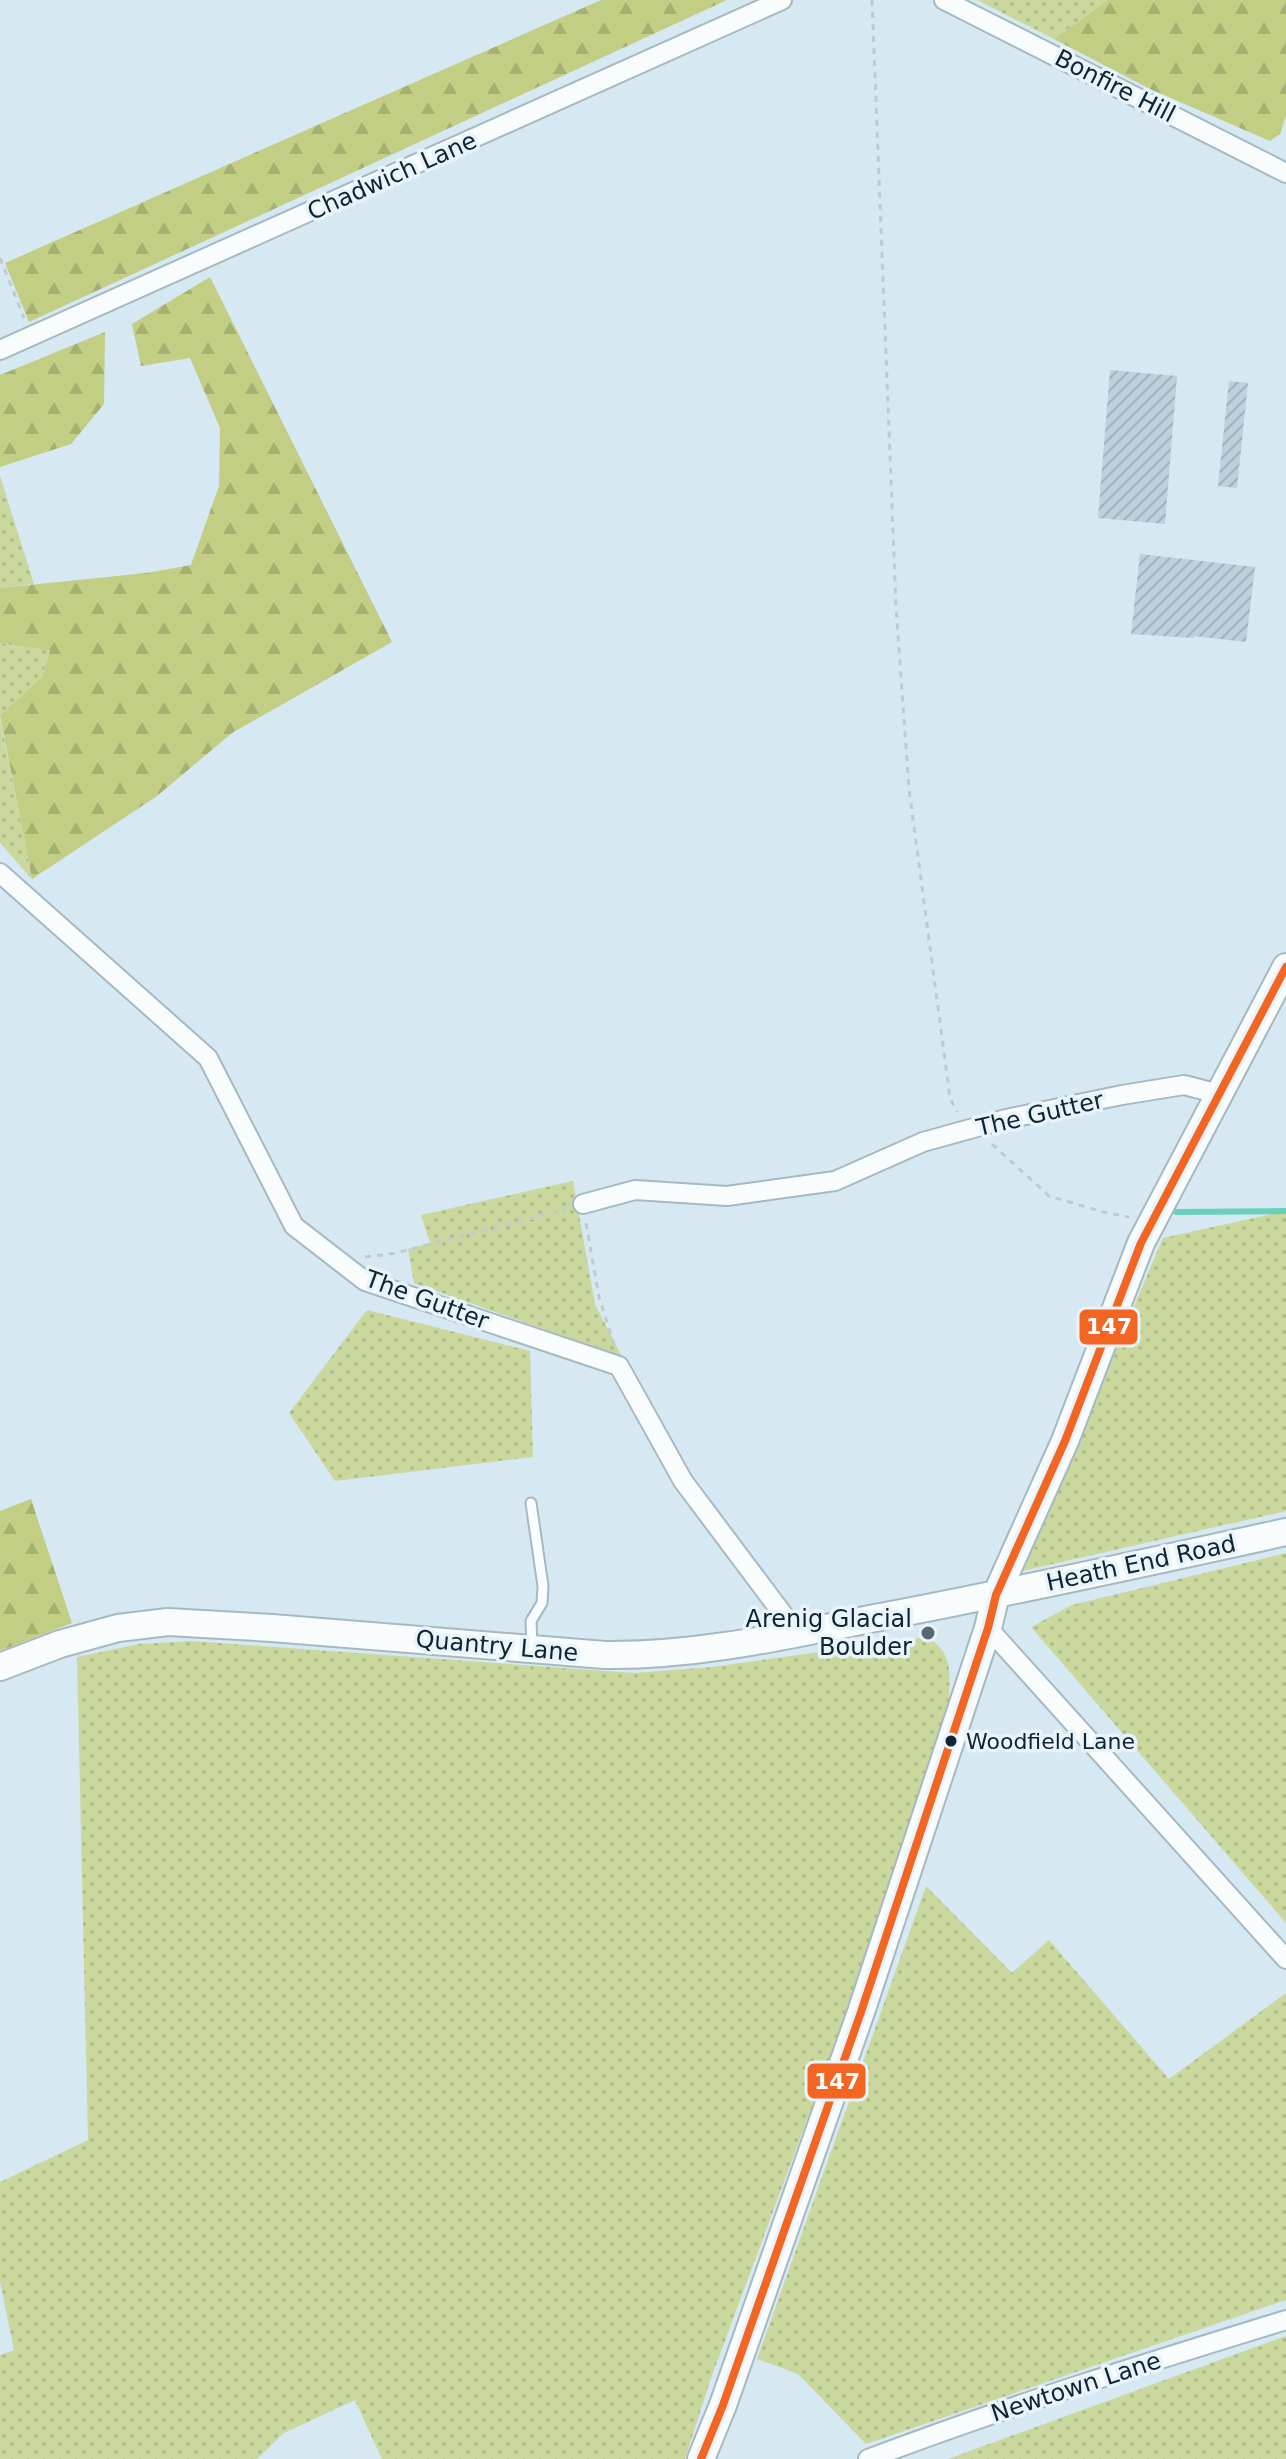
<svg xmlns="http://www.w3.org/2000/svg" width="1286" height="2459" font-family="'DejaVu Sans',sans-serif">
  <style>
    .grass { fill: url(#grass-dots) }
    .forest { fill: url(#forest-firs) }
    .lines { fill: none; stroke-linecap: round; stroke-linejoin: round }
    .stream { stroke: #6ad0bc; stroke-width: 6 }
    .building { fill: url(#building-hatch) }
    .lane-casing { stroke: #a6b9c3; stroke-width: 13 }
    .street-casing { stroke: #a6b9c3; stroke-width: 22 }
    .secondary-casing { stroke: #a6b9c3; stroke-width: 30 }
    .path { stroke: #c1cacd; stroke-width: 3; stroke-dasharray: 6 6; stroke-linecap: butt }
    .lane { stroke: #f9fcfd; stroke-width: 9 }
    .street { stroke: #f9fcfd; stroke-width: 18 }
    .secondary { stroke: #f9fcfd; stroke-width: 26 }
    .bus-1-casing { stroke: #e9f4fa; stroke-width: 14 }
    .bus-1 { stroke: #f26522; stroke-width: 8 }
    .poi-dot { fill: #546974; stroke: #e9f4fa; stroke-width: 3 }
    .bus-dot { fill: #0e2430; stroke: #e9f4fa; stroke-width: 3 }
    .labels { text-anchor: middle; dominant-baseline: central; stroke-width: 7; stroke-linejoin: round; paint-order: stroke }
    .bus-label { font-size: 22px; fill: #0e2430; stroke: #e9f4fa; text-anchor: start }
    .street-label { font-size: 24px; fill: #0e2430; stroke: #e9f4fa }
    .poi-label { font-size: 24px; fill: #0e2430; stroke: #e9f4fa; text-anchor: end }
    .line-badge { stroke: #e9f4fa; stroke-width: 3 }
    .badge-label { font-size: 22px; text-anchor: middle; font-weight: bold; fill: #fff }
  </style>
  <defs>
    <pattern id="grass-dots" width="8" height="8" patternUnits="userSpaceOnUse" patternTransform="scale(2)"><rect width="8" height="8" fill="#cad89d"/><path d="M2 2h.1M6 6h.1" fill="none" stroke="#acb988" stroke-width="1.8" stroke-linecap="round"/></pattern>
    <pattern id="forest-firs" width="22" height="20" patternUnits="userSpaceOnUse" patternTransform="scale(2)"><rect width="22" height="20" fill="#c1ce83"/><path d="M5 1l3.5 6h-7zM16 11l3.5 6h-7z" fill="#a5b171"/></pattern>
    <pattern id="building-hatch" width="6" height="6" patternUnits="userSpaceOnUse" patternTransform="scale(2)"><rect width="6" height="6" fill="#bdd0db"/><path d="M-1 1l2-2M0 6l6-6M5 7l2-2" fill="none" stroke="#a1b2bc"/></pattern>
  </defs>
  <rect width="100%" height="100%" fill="#d6e8f2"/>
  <path class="grass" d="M977,0H1108L1054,39Z
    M0,476L34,584L0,588Z
    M0,643L50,649L42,677L0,715Z
    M0,718L32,879L0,843Z
    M573,1181L595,1304L622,1357L414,1283L408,1249L430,1243L421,1215Z
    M1286,1211V1511L1022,1571L1163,1238Z
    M367,1310L530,1351L533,1457L335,1481L289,1413Z
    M1286,1553V1923L1031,1627L1072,1605Z
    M927,1637C953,1653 950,1671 949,1699L869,1953L710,2381L685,2459H382L355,2400L284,2433L257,2459H0V2355L14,2350L0,2282V2182L88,2140L77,1657L139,1644L192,1641L634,1673L712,1667Z
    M926,1886L1012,1973L1049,1940L1169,2079L1286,1993V2300L866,2444L798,2374L757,2359Z
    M1286,2336V2459H948Z"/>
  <path class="forest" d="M601,0H727L29,322L5,263Z
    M1108,0H1286V116L1280,134L1270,141L1150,89L1054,39Z
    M210,277L392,642L232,733L157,796L32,879L0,715L42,677L50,650L0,643V588L146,573L191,565L219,486L220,428L190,358L141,366L132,324Z
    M105,332L104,404L71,444L0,467V375Z
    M31,1499L72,1623L0,1651V1511Z"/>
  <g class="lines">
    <path class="stream" d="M1176,1212L1286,1211"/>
  </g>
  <path class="building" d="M1110,370L1177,376L1165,524L1098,518Z
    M1229,381L1248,383L1237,488L1218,486Z
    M1140,554L1255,567L1246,642L1194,636V638L1131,634Z"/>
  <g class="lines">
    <g class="lane-casing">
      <path id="lane" d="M531,1503L543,1586L542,1603L531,1621L532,1646"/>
    </g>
    <g class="street-casing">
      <path id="street" d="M944,0L1286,173
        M0,350L782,0
        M0,873L208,1058L294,1226L365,1281L619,1366L683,1481L797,1633
        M583,1204L635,1190L727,1196L835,1181L923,1142L1006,1119L1122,1095L1184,1085L1219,1094
        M988,1628L1286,1959
        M868,2459C1005,2407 1146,2363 1286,2320"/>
    </g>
    <g class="secondary-casing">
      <path id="secondary" d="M0,1667L60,1644L118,1628L168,1622L272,1628L605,1655C697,1656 785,1636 875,1618C1013,1592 1149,1562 1286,1532
        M701,2459L723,2405L861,2012L988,1628L996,1595L1065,1441L1141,1243L1286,967"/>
    </g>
    <path class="path" d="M872,0L896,607L909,789L950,1098L957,1112
      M0,258L24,318
      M992,1144L1049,1196L1103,1212L1129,1217
      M586,1223L599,1297L614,1344
      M365,1257L396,1253L567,1209"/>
    <use href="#lane" class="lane"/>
    <use href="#street" class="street"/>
    <use href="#secondary" class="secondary"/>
    <g class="bus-1-casing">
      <path id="bus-1" d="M701,2459L723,2405L861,2012L988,1628L996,1595L1065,1441L1141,1243L1286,967"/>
    </g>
    <use href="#bus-1" class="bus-1"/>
  </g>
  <circle class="poi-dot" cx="928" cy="1633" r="8"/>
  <circle class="bus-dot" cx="951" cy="1741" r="7"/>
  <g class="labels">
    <g class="bus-label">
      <text x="966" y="1741">Woodfield Lane</text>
    </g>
    <g class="street-label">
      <text transform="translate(1115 86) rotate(27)">Bonfire Hill</text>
      <text transform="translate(392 176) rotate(-24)">Chadwich Lane</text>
      <text transform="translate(1040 1114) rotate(-13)">The Gutter</text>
      <text transform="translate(427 1300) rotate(20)">The Gutter</text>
      <text transform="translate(1141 1563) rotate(-12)">Heath End Road</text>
      <text transform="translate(497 1646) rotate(5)">Quantry Lane</text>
      <text transform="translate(1076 2387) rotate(-18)">Newtown Lane</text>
    </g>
    <g class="poi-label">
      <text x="912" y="1619">Arenig Glacial<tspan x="912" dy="28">Boulder</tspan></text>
    </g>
  </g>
  <g class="line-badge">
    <rect x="1078" y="1308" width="61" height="38" rx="8" fill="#f26522"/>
    <rect x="806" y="2062" width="61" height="38" rx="8" fill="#f26522"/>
  </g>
  <g class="badge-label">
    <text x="1109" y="1334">147</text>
    <text x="837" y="2089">147</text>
  </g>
</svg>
